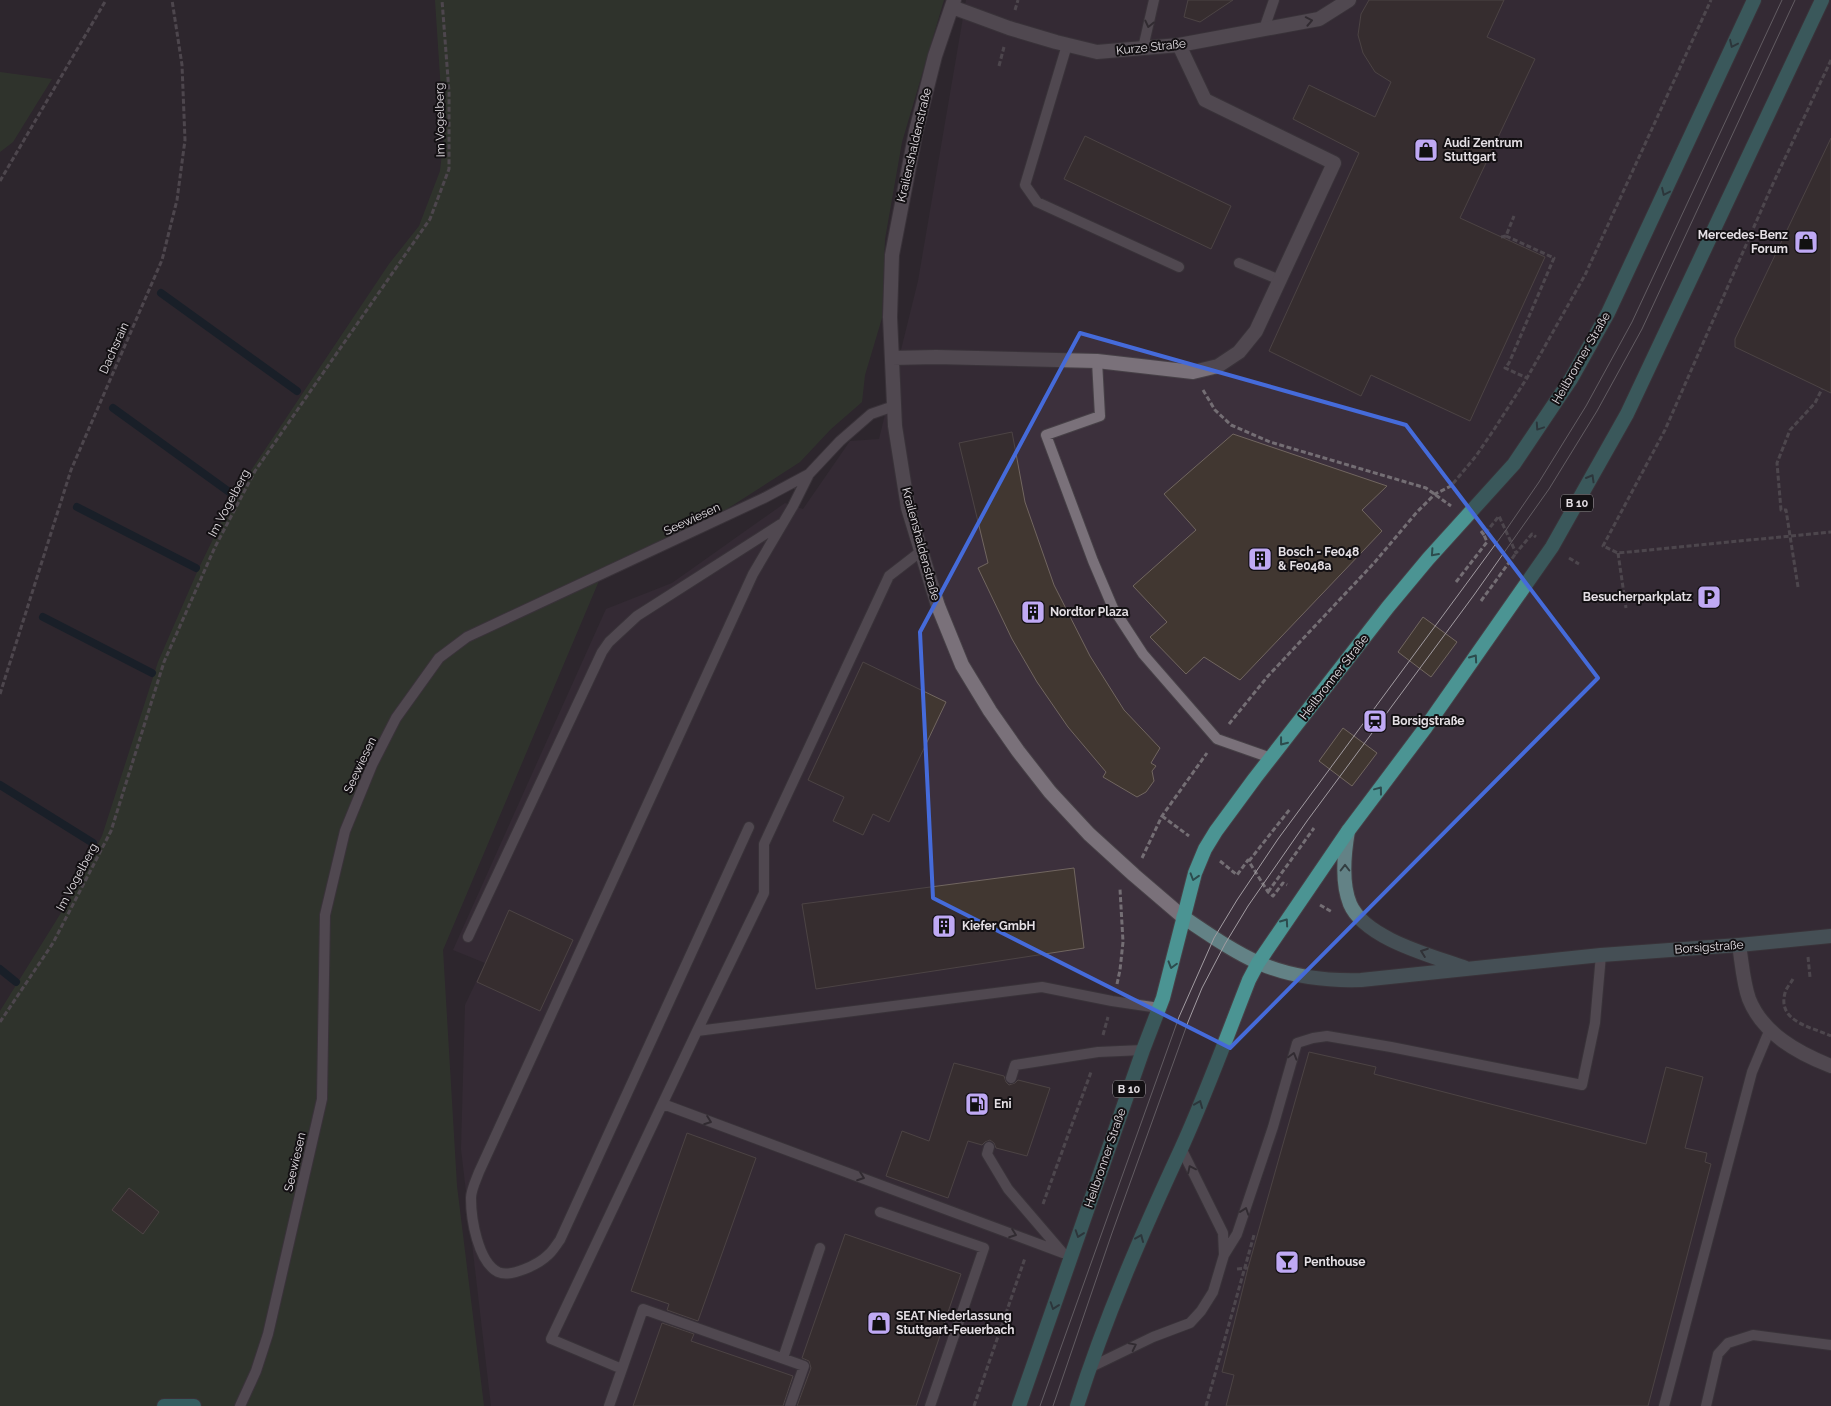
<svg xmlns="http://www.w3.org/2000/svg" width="1831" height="1406" font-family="Raleway,sans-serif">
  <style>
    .built { fill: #3c303c }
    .green { fill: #32442b }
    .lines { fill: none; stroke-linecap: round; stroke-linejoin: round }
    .stream { stroke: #011823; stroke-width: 8 }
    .building { fill: #413731; stroke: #716660 }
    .service-casing { stroke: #474147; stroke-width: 12 }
    .minor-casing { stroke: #474147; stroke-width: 16 }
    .secondary-casing { stroke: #474147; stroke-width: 16 }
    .primary-casing { stroke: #474147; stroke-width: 16 }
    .trunk-casing { stroke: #474147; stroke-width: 16 }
    .path { stroke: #746e74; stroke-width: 3; stroke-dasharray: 5 2.5; stroke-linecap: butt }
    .service { stroke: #7a717a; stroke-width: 10 }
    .minor { stroke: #7a717a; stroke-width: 14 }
    .secondary { stroke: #638286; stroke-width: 14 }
    .primary { stroke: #4b9493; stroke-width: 14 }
    .trunk { stroke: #3ca09b; stroke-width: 14 }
    .tram { stroke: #a29ca2; stroke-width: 1 }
    .path-bridge { stroke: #746e74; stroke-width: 3; stroke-dasharray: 5 2.5; stroke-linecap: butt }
    .oneway { stroke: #373237 }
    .oneway2 { stroke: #2c4b4d }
    .oneway3 { stroke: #333e41 }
    .marked { fill: none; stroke: #456bda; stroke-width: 4; stroke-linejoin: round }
    .labels { text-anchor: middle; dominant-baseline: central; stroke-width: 4; stroke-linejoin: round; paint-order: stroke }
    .shield { fill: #131013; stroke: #a5a1a5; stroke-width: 1 }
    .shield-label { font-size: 11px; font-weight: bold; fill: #e4dfe4 }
    .street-label { font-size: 12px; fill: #e4dfe4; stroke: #131013 }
    .poi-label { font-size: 12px; font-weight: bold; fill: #e4dfe4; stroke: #131013; text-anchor: start }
  </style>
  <rect width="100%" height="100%" fill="#2d262d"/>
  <path class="built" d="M966,0H1831V1406H491L461,1149L465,1005L485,963L453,950L606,609L672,583L785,503L803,509L850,441L879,439L918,281Z"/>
  <path class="green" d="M435,0H944L902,142L885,239L882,318L865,375L862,402L831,429L800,462L685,536L601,576L443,950L457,1186L484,1406H0V1011L69,900L102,836L158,662L198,570L234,496L389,264L419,226L440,171L444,137Z
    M0,72L52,79L13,142L0,152Z"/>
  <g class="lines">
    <path class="stream" d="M161,293L297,391
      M113,408L232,494
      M77,507L196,568
      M43,617L152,673
      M0,785L93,843
      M0,969L16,982"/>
  </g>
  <path class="building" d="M1188,0H1233L1200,22L1184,17Z
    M1369,0H1504L1487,37L1535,59L1460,218L1545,257L1470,421L1371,375L1361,396L1269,351L1359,153L1293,119L1309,85L1375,117L1391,82L1375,72L1363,53L1358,35L1361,14Z
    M1085,136L1231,206L1211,249L1064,179Z
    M1831,138V393L1735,347V339Z
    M1012,432L1025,502L1054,585L1090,656L1124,710L1160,748L1151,763L1156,766L1152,771L1154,781L1146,792L1137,797L1103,777L1106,772L1068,727L1037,682L1012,639L978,568L988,563L959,443Z
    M1233,434L1387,486L1362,510L1382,531L1240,680L1204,657L1186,674L1150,637L1167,622L1133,586L1196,530L1164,494Z
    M1423,617L1457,642L1431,677L1398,652Z
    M863,662L946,702L889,822L873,814L863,835L833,821L844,797L808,780Z
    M1343,728L1377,753L1352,786L1319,761Z
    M1074,868L1084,948L816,989L802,904Z
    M509,910L573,940L540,1011L477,982Z
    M1309,1052L1376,1067L1374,1074L1646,1144L1666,1067L1703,1077L1685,1148L1707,1153L1705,1162L1711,1164L1648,1406H1226L1234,1375L1222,1372L1248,1268Z
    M954,1063L1004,1076L1006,1082L1009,1085L1015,1083L1018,1080L1050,1088L1027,1156L996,1148L994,1143L990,1140L985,1142L982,1145L968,1141L948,1198L886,1176L902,1131L929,1141Z
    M687,1133L756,1158L698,1321L667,1310L669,1304L631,1291Z
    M129,1188L159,1212L143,1234L112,1210Z
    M845,1234L961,1274L916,1406H797L811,1368L809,1361L802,1358Z
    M662,1323L694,1334L691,1341L793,1376L783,1406H633Z"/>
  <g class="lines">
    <g class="service-casing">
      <path id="service" d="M1264,29L1274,0
        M1067,45L1025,185L1037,202L1179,267
        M1143,48L1154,0
        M1239,263L1280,280
        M1097,361L1100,416L1046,435L1093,561L1113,608L1143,654L1217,739L1271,758
        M749,827L560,1240C556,1245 553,1251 548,1255C539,1264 511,1278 498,1272C478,1262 471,1219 471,1198C471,1190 476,1180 479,1172L753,574L793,506L809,474
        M468,937L602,652L609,642L637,616L781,524
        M697,1031L764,893V844L889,576L920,552
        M1011,1078L1015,1065L1098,1052L1143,1050
        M663,1104L1063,1253
        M989,1147L987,1154L1008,1189L1062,1252
        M880,1212L984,1248L930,1406
        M1224,1255L1237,1234L1273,1127L1297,1043L1313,1038L1327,1036L1391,1047L1582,1085L1595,1023L1601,955
        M783,1358L820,1248
        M1089,1368L1153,1337L1190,1323L1201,1311L1213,1292L1224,1255L1223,1233L1181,1148
        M622,1369L643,1309L804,1366L790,1406
        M240,1406L256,1371L268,1334L322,1099L325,915L345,831L372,765L396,718L439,658L467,637L764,498L809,474L840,441L871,414L894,406
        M609,1406L622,1369L551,1339L697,1031L1042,987L1112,1001L1159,1008
        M1664,1406L1752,1072L1770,1029
        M1706,1406L1718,1354L1728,1343L1753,1335L1831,1345"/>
    </g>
    <g class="minor-casing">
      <path id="minor" d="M954,0L935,56L916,131L892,255L890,317L895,426L908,508L938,606L962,665L990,711L1018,751L1050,792L1089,834L1134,875L1183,917
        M952,7L1009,28L1056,42L1097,52L1179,45L1319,19L1349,0
        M892,358L936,357L1097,361L1193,372L1218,366L1239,352L1256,331L1334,163L1205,100L1179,45
        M1739,945C1742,963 1743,982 1749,999C1763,1034 1798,1053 1831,1066"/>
    </g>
    <g class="secondary-casing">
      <path id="secondary" d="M1348,831C1344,854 1341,882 1350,904C1365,939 1433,956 1466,968
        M1183,917C1207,933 1232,951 1259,963C1291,977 1326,981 1361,980L1601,955L1739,945L1831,936"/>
    </g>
    <g class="primary-casing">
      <path id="primary" d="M1019,1406L1143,1050L1163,998L1195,873L1205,849L1216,831L1255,778L1388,607L1428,559L1514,464L1571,379L1608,313L1754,0
        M1077,1406C1105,1318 1142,1233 1181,1149C1206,1094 1227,1036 1249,980L1258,963L1348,831L1426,727L1552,547L1627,414L1822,0"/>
    </g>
    <g class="trunk-casing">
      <path id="trunk" d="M164,1406H194"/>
    </g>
    <path class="path" d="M1015,10L1018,0
      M1831,60L1771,188L1665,430L1603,546L1618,553L1831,532
      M999,66L1004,47
      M0,181L106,0
      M1506,236L1554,258L1509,363L1505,368L1527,378
      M1501,237L1506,236L1514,216
      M1203,390L1215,410L1231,425L1270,442L1426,488L1451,506
      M1481,531L1484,535L1499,516L1516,553L1532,534L1536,537
      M1618,553L1626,608
      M1569,558L1579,564
      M1456,582L1487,542L1484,535
      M1798,587L1786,510H1781L1777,463L1790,430L1815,403L1822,389
      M1481,601L1516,553
      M0,694L71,470L162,260L177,200L185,140L182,65L172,0
      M1229,724L1268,676L1374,563L1417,512L1435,494L1451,486L1476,456L1495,428L1527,378L1585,275L1711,0
      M1162,816L1189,836
      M1142,858L1162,816L1207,753
      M1220,861L1237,875L1248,860L1268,892L1273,896L1283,883L1287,885
      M1249,861L1290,809
      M1268,892L1314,828
      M1320,905L1332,912
      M1808,957L1810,977
      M1793,979C1791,983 1786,988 1785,993C1777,1022 1812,1027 1831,1036
      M1117,984L1120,970L1123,942L1120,889
      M0,1022L53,943L111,831L164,662L215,547L255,471L430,219L449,169V92L442,0
      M1103,1035L1108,1017
      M1043,1204L1091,1072
      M1237,1269L1248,1268
      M974,1406L1025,1258"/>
    <use href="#service" class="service"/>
    <use href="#minor" class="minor"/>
    <use href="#secondary" class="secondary"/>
    <use href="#primary" class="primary"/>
    <use href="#trunk" class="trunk"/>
    <path class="tram" d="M1040,1406L1179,1017L1214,938L1237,900L1278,839L1506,530L1539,482L1586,406L1632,322L1782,0
      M1053,1406L1112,1233L1188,1022L1202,988L1225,944L1248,906L1307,821L1474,595L1549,489L1597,411L1642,329L1795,0"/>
    <path class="path-bridge" d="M1206,1406L1254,1235"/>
  </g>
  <defs><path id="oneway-chevron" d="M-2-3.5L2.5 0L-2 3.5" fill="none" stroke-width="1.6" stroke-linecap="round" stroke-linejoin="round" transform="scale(1.25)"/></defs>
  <g class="oneway">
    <use href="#oneway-chevron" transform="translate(1309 21) rotate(-11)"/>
    <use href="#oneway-chevron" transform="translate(1149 24) rotate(103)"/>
    <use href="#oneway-chevron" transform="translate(1293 1056) rotate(-74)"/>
    <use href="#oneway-chevron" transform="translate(708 1121) rotate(20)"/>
    <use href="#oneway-chevron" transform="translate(1191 1169) rotate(-116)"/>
    <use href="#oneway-chevron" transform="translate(861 1177) rotate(20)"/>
    <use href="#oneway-chevron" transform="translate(1245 1211) rotate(-71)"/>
    <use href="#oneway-chevron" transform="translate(1013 1234) rotate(20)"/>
    <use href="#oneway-chevron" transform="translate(1133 1346) rotate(-26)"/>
  </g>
  <g class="oneway2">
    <use href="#oneway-chevron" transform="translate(1733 44) rotate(115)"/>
    <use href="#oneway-chevron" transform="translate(1665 192) rotate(115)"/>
    <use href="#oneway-chevron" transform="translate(1539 427) rotate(124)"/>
    <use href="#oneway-chevron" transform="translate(1591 478) rotate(-60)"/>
    <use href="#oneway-chevron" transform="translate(1434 553) rotate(132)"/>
    <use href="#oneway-chevron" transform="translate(1474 658) rotate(-55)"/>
    <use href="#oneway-chevron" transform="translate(1283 742) rotate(128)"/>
    <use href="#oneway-chevron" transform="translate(1379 790) rotate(-53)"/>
    <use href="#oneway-chevron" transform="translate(1194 877) rotate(107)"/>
    <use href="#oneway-chevron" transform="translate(1285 922) rotate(-55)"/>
    <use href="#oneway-chevron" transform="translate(1172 965) rotate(106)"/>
    <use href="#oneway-chevron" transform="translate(1199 1104) rotate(-68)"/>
    <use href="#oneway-chevron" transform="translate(1079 1234) rotate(109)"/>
    <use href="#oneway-chevron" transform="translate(1140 1238) rotate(-67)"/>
    <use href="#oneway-chevron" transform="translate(1054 1306) rotate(109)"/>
  </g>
  <g class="oneway3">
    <use href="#oneway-chevron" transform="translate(1345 868) rotate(-90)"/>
    <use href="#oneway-chevron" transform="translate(1424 952) rotate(-160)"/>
  </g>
  <path d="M0 0H1831V1406H0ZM1080,333L1406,425L1598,678L1230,1048L933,898L920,632Z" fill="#2d262d" fill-opacity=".55" fill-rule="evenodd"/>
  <path class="marked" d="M1080,333L1406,425L1598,678L1230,1048L933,898L920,632Z"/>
  <defs>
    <g id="shop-square" transform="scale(1.25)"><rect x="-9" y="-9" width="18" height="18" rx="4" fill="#bfa9f4" stroke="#131013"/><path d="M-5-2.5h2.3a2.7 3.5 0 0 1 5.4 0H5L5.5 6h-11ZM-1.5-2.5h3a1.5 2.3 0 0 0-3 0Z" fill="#111"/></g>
    <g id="building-square" transform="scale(1.25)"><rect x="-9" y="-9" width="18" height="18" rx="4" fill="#bfa9f4" stroke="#131013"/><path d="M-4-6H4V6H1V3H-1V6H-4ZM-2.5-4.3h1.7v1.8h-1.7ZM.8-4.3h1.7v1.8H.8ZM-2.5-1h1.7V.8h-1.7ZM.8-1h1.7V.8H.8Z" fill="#111"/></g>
    <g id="parking-square" transform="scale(1.25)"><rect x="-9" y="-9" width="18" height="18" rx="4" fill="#bfa9f4" stroke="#131013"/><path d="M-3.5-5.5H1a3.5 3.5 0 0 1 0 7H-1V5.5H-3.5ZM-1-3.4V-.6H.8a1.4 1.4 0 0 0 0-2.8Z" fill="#111"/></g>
    <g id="station-square" transform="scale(1.25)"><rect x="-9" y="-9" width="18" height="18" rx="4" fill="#bfa9f4" stroke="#131013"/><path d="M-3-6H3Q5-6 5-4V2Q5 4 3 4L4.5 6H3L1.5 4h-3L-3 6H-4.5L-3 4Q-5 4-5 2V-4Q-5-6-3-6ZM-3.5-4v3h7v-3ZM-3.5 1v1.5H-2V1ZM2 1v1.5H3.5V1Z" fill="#111"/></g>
    <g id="fuel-square" transform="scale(1.25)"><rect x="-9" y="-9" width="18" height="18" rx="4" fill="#bfa9f4" stroke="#131013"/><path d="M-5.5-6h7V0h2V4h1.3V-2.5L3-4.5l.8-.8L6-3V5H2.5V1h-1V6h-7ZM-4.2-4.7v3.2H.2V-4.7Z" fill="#111"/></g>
    <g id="bar-square" transform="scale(1.25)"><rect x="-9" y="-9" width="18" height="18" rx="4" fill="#bfa9f4" stroke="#131013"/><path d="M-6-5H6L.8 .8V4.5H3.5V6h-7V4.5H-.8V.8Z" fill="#111"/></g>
  </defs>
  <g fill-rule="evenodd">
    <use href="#shop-square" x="1426" y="150"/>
    <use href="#shop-square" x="1806" y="242"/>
    <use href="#building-square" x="1260" y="559"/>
    <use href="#parking-square" x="1709" y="597"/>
    <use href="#building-square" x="1033" y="612"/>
    <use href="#station-square" x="1375" y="721"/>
    <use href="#building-square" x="944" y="926"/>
    <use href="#fuel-square" x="977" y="1104"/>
    <use href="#bar-square" x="1287" y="1262"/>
    <use href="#shop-square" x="879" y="1323"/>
  </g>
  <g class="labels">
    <g class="shield">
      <rect x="1561" y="494.5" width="32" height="17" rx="4"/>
      <rect x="1113" y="1080.5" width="32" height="17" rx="4"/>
    </g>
    <g class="shield-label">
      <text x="1577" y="503">B 10</text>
      <text x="1129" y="1089">B 10</text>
    </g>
    <g class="street-label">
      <text transform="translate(1151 47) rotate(-6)">Kurze Straße</text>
      <text transform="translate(440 120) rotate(-91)">Im Vogelberg</text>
      <text transform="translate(914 145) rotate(-77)">Krailenshaldenstraße</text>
      <text transform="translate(114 348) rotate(-66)">Dachsrain</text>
      <text transform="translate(1581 358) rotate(-60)">Heilbronner Straße</text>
      <text transform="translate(229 503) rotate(-62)">Im Vogelberg</text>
      <text transform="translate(692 519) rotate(-25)">Seewiesen</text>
      <text transform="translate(921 544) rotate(75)">Krailenshaldenstraße</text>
      <text transform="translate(1334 677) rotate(-52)">Heilbronner Straße</text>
      <text transform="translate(360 765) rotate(-65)">Seewiesen</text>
      <text transform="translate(77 877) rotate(-62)">Im Vogelberg</text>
      <text transform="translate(1709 947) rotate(-4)">Borsigstraße</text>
      <text transform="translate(1105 1158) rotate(-71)">Heilbronner Straße</text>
      <text transform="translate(295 1162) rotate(-77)">Seewiesen</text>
    </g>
    <g class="poi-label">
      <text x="1444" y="143">Audi Zentrum<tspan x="1444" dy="14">Stuttgart</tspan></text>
      <text x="1788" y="235" text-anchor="end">Mercedes-Benz<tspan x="1788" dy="14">Forum</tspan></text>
      <text x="1278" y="552">Bosch - Fe048<tspan x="1278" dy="14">&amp; Fe048a</tspan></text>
      <text x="1692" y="597" text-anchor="end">Besucherparkplatz</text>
      <text x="1050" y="612">Nordtor Plaza</text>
      <text x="1392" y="721">Borsigstraße</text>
      <text x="962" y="926">Kiefer GmbH</text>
      <text x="994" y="1104">Eni</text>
      <text x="1304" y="1262">Penthouse</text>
      <text x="896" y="1316">SEAT Niederlassung<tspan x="896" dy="14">Stuttgart-Feuerbach</tspan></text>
    </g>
  </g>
</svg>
